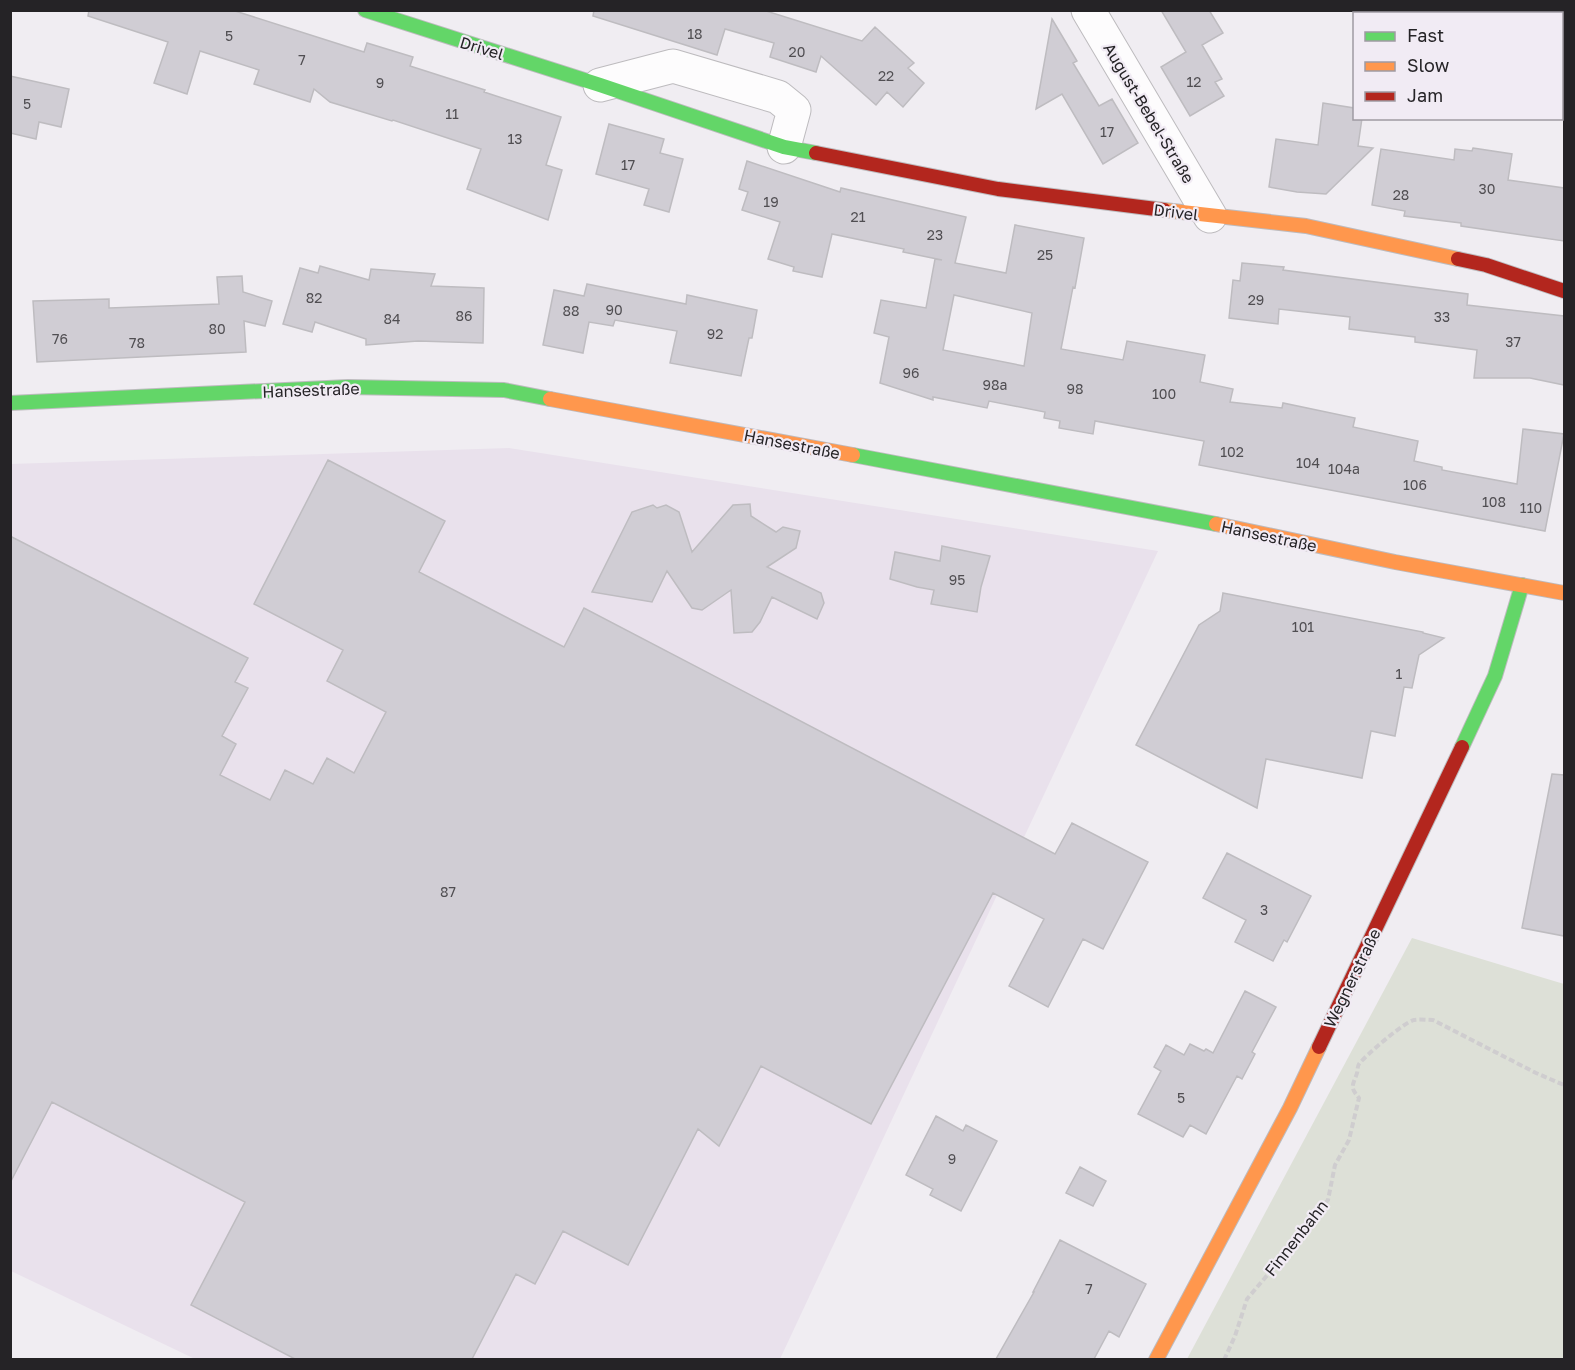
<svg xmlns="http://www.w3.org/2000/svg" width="1575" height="1370" font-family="'Golos Text',sans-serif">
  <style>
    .built { fill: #e9e1ec }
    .green { fill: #dde0d7 }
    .building { fill: #d0cdd4; stroke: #bebcc0; stroke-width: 1.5; fill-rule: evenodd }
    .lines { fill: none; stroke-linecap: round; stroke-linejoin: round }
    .street-casing { stroke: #bdbbbe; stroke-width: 35 }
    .fast-casing { stroke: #bdbbbe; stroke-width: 16 }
    .slow-casing { stroke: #bdbbbe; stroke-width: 16 }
    .jam-casing { stroke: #bdbbbe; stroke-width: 16 }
    .path { stroke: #cfcdcf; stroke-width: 4; stroke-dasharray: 6 3; stroke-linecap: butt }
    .street { stroke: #fdfcfd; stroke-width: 33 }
    .fast { stroke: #63d668; stroke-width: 14 }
    .slow { stroke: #ff974d; stroke-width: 14 }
    .jam { stroke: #b3261e; stroke-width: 14 }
    .labels { text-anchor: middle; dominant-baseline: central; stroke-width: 4.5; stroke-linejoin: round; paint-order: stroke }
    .number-label { font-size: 14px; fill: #504e52 }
    .street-label { font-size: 16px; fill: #252326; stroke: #f1ebf4 }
  </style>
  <rect width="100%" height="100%" fill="#f0edf2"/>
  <path class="built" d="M509,448L1158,551L780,1359H195L11,1271L10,464Z"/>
  <path class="green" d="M1412,938L1564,984V1359H1187Z"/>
  <path class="building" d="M89,10H232L364,52L367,43L413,57L410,66L485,90L484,92L561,117L546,165L562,170L548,220L467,189L481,149L393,120L392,121L330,102L314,89L310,102L254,84L259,70L200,51L187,94L154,83L168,42L88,16Z
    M594,10H763L862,41L875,27L914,63L908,68L924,83L903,107L887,92L876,105L821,56L816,72L770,57L774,43L725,29L717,55L593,16Z
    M1161,10H1209L1223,33L1202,45L1222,79L1215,82L1224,96L1190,116L1161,67L1186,52Z
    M1052,19L1077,61L1073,63L1099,106L1112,99L1138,143L1103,164L1062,94L1036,109Z
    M10,76L69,89L61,127L39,122L36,139L10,133Z
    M1323,103L1354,108V118H1362L1358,146L1373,148L1326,194L1297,192L1269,187L1276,139L1318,145Z
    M609,124L664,139L660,153L683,159L669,212L644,205L649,189L596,174Z
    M1473,148L1512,154L1508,180L1564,188V241L1461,226V223L1404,216L1405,211L1372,205L1381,149L1454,160L1455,149L1472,151Z
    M747,161L840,192L841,188L966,217L955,263L1006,273L1015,225L1084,238L1075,288L1073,287L1061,349L1123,360L1127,341L1205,355L1200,382L1233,389L1230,402L1282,408L1283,403L1355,418L1353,427L1418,441L1414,461L1442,467V470L1517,484L1523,429L1564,434L1545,531L1199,465L1204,441L1095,421L1093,434L1059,428L1060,421L1044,418L1045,412L989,401L987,408L933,397V400L880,383L889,337L874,333L881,300L926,308L935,259L942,260L903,252L904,249L832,234L822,277L793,271L794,267L768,259L780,222L742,210L748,192L739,189ZM954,295L1032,313L1024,366L943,350Z
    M1242,263L1284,267L1283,270L1468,294L1467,305L1564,316V385L1530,378H1474L1477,350L1415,342V337L1349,329L1350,317L1279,309L1278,324L1229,318L1233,280L1240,281Z
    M320,266L369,280L371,269L435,274L431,286L484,288L483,343L418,341L366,345V339L315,322L312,332L283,324L300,268L318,273Z
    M242,276L243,292L272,301L265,326L244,321L246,352L37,362L33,301L109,299V308L219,304L217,277Z
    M587,284L686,304L687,295L757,310L752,338H749L741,376L670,363L677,331L615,320L613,326L589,322L583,353L543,345L554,290L584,296Z
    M328,460L445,521L419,572L564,647L584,608L1055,854L1072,823L1148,862L1103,949L1083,939L1048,1007L1009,986L1044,919L993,893L871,1124L761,1066L719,1146L698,1129L628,1265L563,1231L535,1284L516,1274L472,1359H295L191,1305L245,1202L52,1102L10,1183V536L248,658L235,682L248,688L222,736L236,744L220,775L270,800L285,770L313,784L327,758L354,773L386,712L327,681L343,650L254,604Z
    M750,504L751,516L776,532L783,527L800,531L796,548L767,567L821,593L824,603L817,619L772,597L760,622L752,632L734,633L731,590L702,610L692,608L667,571L652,602L592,592L632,512L653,505L657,508L666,505L679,512L692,552L733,505Z
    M942,546L990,556L981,587L977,612L931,604L934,590L917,587L890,579L895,552L940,561Z
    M1223,593L1423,632V633L1444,638L1419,655L1412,688L1404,687L1395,736L1371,731L1362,778L1266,759L1257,808L1136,745L1199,625L1220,611Z
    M1552,774L1564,775V936L1522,928Z
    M1227,853L1311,896L1287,942L1284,940L1273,961L1235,942L1246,920L1203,898Z
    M1245,991L1276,1007L1252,1052L1255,1054L1242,1079L1237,1076L1206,1134L1190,1125L1183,1137L1138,1114L1161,1071L1154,1067L1166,1045L1184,1055L1190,1044L1204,1051L1206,1049L1213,1053Z
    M936,1116L963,1131L966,1125L997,1141L961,1211L930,1195L933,1189L906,1175Z
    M1080,1167L1106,1181L1093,1206L1066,1193Z
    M1060,1240L1146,1284L1119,1337L1109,1331L1094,1359H996L1034,1292H1033Z"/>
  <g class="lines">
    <g class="street-casing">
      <path id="street" d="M1088,10L1210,216
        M600,85L673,66L778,97L794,110L784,147"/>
    </g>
    <g class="fast-casing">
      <path id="fast" d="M365,10L600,85L784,147L816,153
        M10,403L348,387L504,390L550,399
        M853,455L1216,524
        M1462,747L1495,676L1522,585"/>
    </g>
    <g class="slow-casing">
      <path id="slow" d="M1164,210L1306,226L1458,259
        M550,399L853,455
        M1216,524L1395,562L1564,593
        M1156,1360L1290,1108L1319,1047"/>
    </g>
    <g class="jam-casing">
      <path id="jam" d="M816,153L998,189L1164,210
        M1458,259L1486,265L1564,291
        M1319,1047L1462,747"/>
    </g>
    <path class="path" d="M1224,1360L1235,1336L1247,1299L1292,1246L1308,1222L1328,1200L1335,1165L1349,1140L1359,1098C1349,1086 1353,1086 1357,1073C1358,1070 1357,1067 1359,1064C1365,1056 1404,1022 1414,1020C1420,1019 1427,1020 1433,1020L1536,1073L1564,1085"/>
    <use href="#street" class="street"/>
    <use href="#fast" class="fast"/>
    <use href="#slow" class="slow"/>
    <use href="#jam" class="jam"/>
  </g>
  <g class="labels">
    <g class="number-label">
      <text x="695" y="33">18</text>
      <text x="229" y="35">5</text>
      <text x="797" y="51">20</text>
      <text x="302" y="59">7</text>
      <text x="886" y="75">22</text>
      <text x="1194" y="81">12</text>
      <text x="380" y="82">9</text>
      <text x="27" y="103">5</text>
      <text x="452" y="113">11</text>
      <text x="1107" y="131">17</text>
      <text x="515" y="138">13</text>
      <text x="628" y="164">17</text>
      <text x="1487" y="188">30</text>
      <text x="1401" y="194">28</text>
      <text x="771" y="201">19</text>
      <text x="858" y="216">21</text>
      <text x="935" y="234">23</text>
      <text x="1045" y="254">25</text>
      <text x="314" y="297">82</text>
      <text x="1256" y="299">29</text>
      <text x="614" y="309">90</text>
      <text x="571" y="310">88</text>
      <text x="464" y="315">86</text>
      <text x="1442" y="316">33</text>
      <text x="392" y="318">84</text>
      <text x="217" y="328">80</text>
      <text x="715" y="333">92</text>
      <text x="60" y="338">76</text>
      <text x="1513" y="341">37</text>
      <text x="137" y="342">78</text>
      <text x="911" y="372">96</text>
      <text x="995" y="384">98a</text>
      <text x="1075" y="388">98</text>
      <text x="1164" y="393">100</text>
      <text x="1232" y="451">102</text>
      <text x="1308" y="462">104</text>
      <text x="1344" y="468">104a</text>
      <text x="1415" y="484">106</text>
      <text x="1494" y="501">108</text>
      <text x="1531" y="507">110</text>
      <text x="957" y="579">95</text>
      <text x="1303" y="626">101</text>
      <text x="1399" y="673">1</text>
      <text x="448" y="891">87</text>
      <text x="1264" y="909">3</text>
      <text x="1181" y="1097">5</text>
      <text x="952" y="1158">9</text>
      <text x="1089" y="1288">7</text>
    </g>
    <g class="street-label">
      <text transform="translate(482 48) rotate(17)">Drivel</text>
      <text transform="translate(1149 113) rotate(59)">August-Bebel-Straße</text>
      <text transform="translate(1176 212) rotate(7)">Drivel</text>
      <text transform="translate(311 390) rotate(-2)">Hansestraße</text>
      <text transform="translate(792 444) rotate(11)">Hansestraße</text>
      <text transform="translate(1269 536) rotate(12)">Hansestraße</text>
      <text transform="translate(1352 978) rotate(-64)">Wegnerstraße</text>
      <text transform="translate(1296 1238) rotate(-52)">Finnenbahn</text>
    </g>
  </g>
  <rect width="1575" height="1370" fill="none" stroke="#252326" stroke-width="24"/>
  <rect x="1353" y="12" width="210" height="108" fill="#f1ebf4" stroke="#9f9ba2" stroke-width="1.5"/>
  <rect x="1365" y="32" width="30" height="9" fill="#63d668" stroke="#9f9ba2" stroke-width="1.5"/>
  <text x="1407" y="42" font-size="18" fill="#252326">Fast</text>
  <rect x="1365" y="62" width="30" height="9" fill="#ff974d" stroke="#9f9ba2" stroke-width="1.5"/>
  <text x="1407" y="72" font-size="18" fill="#252326">Slow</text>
  <rect x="1365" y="92" width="30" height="9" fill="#b3261e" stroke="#9f9ba2" stroke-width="1.5"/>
  <text x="1407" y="102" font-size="18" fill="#252326">Jam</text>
</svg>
